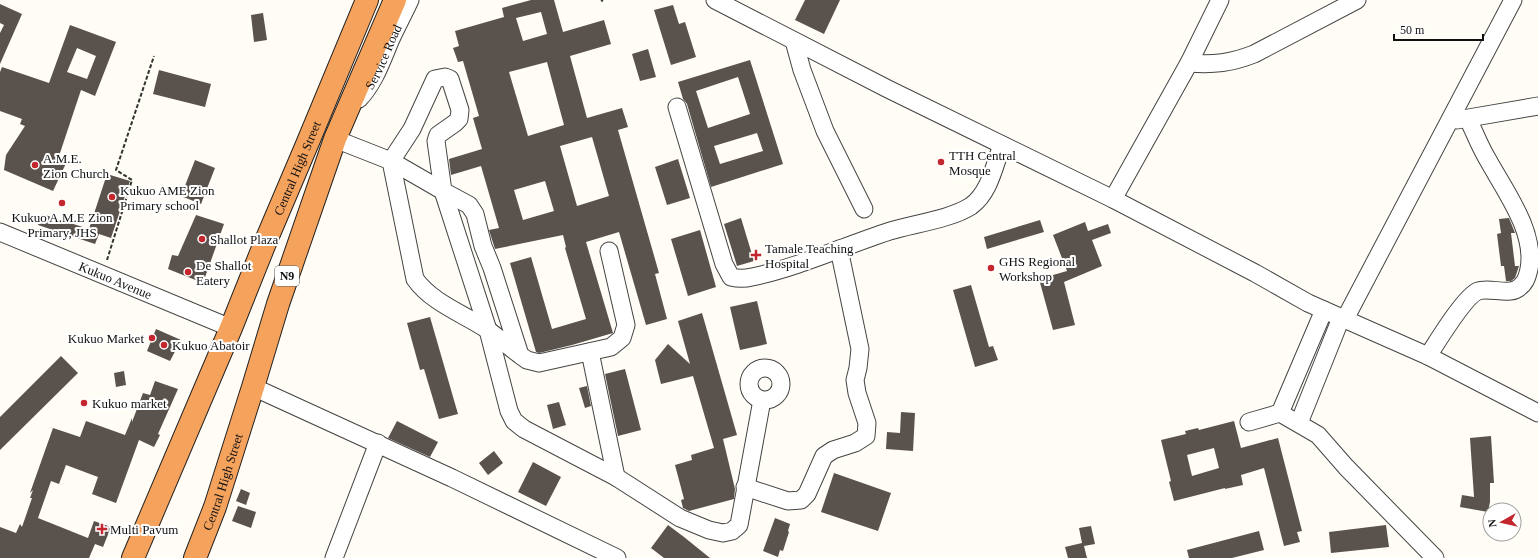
<svg xmlns="http://www.w3.org/2000/svg" width="1538" height="558" font-family="'Times New Roman',serif">
  <style>
    .building { fill: #5a524d; fill-rule: evenodd }
    .lines { fill: none; stroke-linecap: round; stroke-linejoin: round }
    .minor-casing { stroke: #444; stroke-width: 19 }
    .highway-casing { stroke: #222; stroke-width: 24 }
    .path { stroke: #333; stroke-width: 2; stroke-dasharray: 4 2; stroke-linecap: butt }
    .minor { stroke: #fff; stroke-width: 17 }
    .highway { stroke: #f5a25d; stroke-width: 22 }
    .poi-dot { fill: #c4262e; stroke: #fff; stroke-width: 1.5 }
    .labels { text-anchor: middle; dominant-baseline: central; stroke-width: 4; stroke-linejoin: round; paint-order: stroke }
    .shield { fill: #fff; stroke: #585858; stroke-width: 1 }
    .shield-label { font-size: 12px; font-weight: bold; fill: #111 }
    .street-label { font-size: 13px; fill: #111; stroke: #fff }
    .poi-label { font-size: 13px; fill: #111; stroke: #fff; text-anchor: start }
  </style>
  <rect width="100%" height="100%" fill="#fffdf5"/>
  <path class="building" d="M531,0H554L563,32L604,20L611,44L570,56L587,118L622,108L628,127L618,130L659,273L655,274L667,319L646,325L619,232L586,242L613,333L572,345L539,353L536,352L510,263L531,257L552,329L586,319L565,248L566,247L563,235L495,249L489,230L499,228L481,166L451,175L449,159L482,149L473,118L479,116L463,61L458,62L453,48L459,46L455,31L504,17L502,8ZM541,12L547,34L523,41L516,18ZM547,62L564,125L528,136L509,72ZM592,137L609,196L577,206L560,146ZM545,181L554,211L523,220L514,190Z
    M805,0H840L824,34L795,20Z
    M0,4L22,14L0,64V33L4,25L0,23Z
    M673,5L679,24L685,22L696,57L671,65L654,10Z
    M263,13L267,40L254,42L251,15Z
    M70,25L116,42L95,96L81,90L59,156L68,159L53,191L4,170L6,155L25,126L20,124L22,119L0,111V72L2,67L49,83ZM77,48L96,56L87,79L67,72Z
    M648,49L656,77L640,81L632,54Z
    M750,60L783,164L711,187L687,104L683,99L678,82ZM738,77L750,114L708,128L696,91ZM757,133L763,151L720,164L714,146Z
    M159,70L211,84L205,107L153,94Z
    M678,159L690,198L667,205L655,167Z
    M195,160L215,168L201,204L181,196Z
    M107,174L130,181L111,238L99,234L95,244L38,225L42,214L89,229Z
    M196,215L224,224L203,283L168,269L172,255L178,256Z
    M741,218L754,261L737,266L724,224Z
    M1509,218L1515,233H1511L1515,266H1519L1515,278L1511,281H1506L1504,266H1501L1497,234L1501,233L1499,219Z
    M1040,220L1044,232L987,249L984,237Z
    M1085,222L1088,231L1108,224L1111,233L1092,240L1102,266L1064,282L1075,325L1053,330L1039,279L1067,271L1053,235Z
    M700,230L716,287L688,296L671,239Z
    M971,285L989,347L993,346L998,360L975,367L953,290Z
    M757,301L767,344L740,350L730,307Z
    M702,313L737,435L723,439L735,489L734,499L689,511L683,508L681,500L684,499L675,465L692,460L691,455L714,448L693,376L661,384L655,360L668,344L690,364L678,321Z
    M430,317L458,414L439,419L424,369L420,370L407,323Z
    M156,329L181,340L170,361L147,351Z
    M61,356L78,373L0,450V417Z
    M625,369L641,430L618,436L605,374Z
    M124,371L126,385L116,387L114,373Z
    M155,381L178,389L158,434L160,435L154,447L139,440L116,503L92,494L98,477L66,465L59,484L51,481L38,518L88,538L94,521L111,527L103,547L95,544L89,558H0V527L16,533L20,524L22,527L32,498H30L33,490L30,493L53,428L80,437L86,421L125,435L132,418V422L143,393L150,395Z
    M587,386L591,406L585,408L579,388Z
    M559,402L566,425L553,429L547,405Z
    M901,412L915,413L913,451L886,449L887,432L900,433Z
    M397,421L438,442L430,457L388,438Z
    M1234,421L1241,448L1278,438L1302,531L1297,532L1300,542L1284,546L1264,468L1241,475L1243,485L1225,489V488L1174,501L1169,482L1171,481L1161,440L1186,434L1185,431L1198,428L1199,430ZM1214,448L1219,468L1192,476L1187,455Z
    M1491,436L1494,483H1490V502L1488,512L1460,507L1462,495L1474,497L1470,438Z
    M494,451L503,463L488,475L479,463Z
    M533,462L561,477L546,506L518,492Z
    M834,473L891,493L878,531L821,512Z
    M241,489L250,493L246,505L236,501Z
    M238,506L256,512L251,528L232,521Z
    M775,518L790,524L788,531L789,532L783,551L780,550L778,557L763,551Z
    M668,525L684,537L710,558H664L651,548Z
    M1386,525L1389,547L1331,553L1329,532Z
    M1091,526L1095,544L1084,546L1087,558H1068L1065,547L1082,543L1079,528Z
    M1259,531L1264,550L1232,558H1189L1187,550Z"/>
  <g class="lines">
    <g class="minor-casing">
      <g id="minor">
        <path d="M715,0L888,89L1113,199L1255,273L1308,303L1428,356L1538,413"/>
        <path d="M794,41L802,70L825,131L864,209"/>
        <path d="M1189,63C1214,65 1231,63 1254,54L1357,0"/>
        <path id="s1" d="M359,99C375,82 382,60 391,39C397,26 404,13 410,0"/>
        <path d="M677,107L724,264L731,277C739,279 744,279 752,277C799,267 844,246 890,231C913,224 951,219 971,206C990,192 994,166 1002,145"/>
        <path d="M1457,120L1538,106"/>
        <path d="M335,139L391,161L443,191L488,330L509,411L514,421L524,429L616,477L680,518L709,530L723,533L732,531L739,525L762,400"/>
        <path d="M1113,199L1189,63L1220,0"/>
        <path id="s2" d="M0,232L231,328"/>
        <path d="M1345,319L1513,0"/>
        <path d="M590,352L616,477"/>
        <path d="M520,355C509,347 499,338 488,330C464,314 432,303 415,279L391,161L412,129L435,79L445,77L450,79L460,110L459,119L455,123L438,135L436,141L443,191L469,205L475,214L483,246L492,268L520,355L527,360L539,363L611,347L622,338L626,325L609,251"/>
        <path d="M1428,356C1437,342 1465,296 1478,291C1489,287 1507,295 1517,289C1525,284 1527,278 1529,269C1536,232 1505,191 1488,160C1480,147 1475,133 1468,119"/>
        <circle cx="765" cy="384" r="16"/>
        <path d="M253,387L452,478L617,558"/>
        <path d="M1280,413L1324,310"/>
        <path d="M1249,422L1280,413L1318,435L1346,467L1435,558"/>
        <path d="M1299,423L1341,318"/>
        <path d="M745,487L788,501L801,500L807,494L824,456L833,450L855,443L866,436L867,423L857,393L855,380L858,368L860,349L839,249"/>
        <path d="M334,558L378,443"/>
      </g>
    </g>
    <g class="highway-casing">
      <g id="highway">
        <path id="s3" d="M133,558L231,328L265,243L308,142L367,0"/>
        <path id="s4" d="M195,558L215,507L253,387L278,304L335,139L395,0"/>
      </g>
    </g>
    <path class="path" d="M601,0L603,1
      M107,260L132,180L116,170L154,56"/>
    <use href="#minor" class="minor"/>
    <use href="#highway" class="highway"/>
  </g>
  <g class="poi-dot">
    <circle cx="941" cy="162" r="4"/>
    <circle cx="35" cy="165" r="4"/>
    <circle cx="112" cy="197" r="4"/>
    <circle cx="62" cy="203" r="4"/>
    <circle cx="202" cy="239" r="4"/>
    <path d="M754 249h4v4h4v4h-4v4h-4v-4h-4v-4h4z"/>
    <circle cx="991" cy="268" r="4"/>
    <circle cx="188" cy="272" r="4"/>
    <circle cx="152" cy="338" r="4"/>
    <circle cx="164" cy="345" r="4"/>
    <circle cx="84" cy="403" r="4"/>
    <path d="M100 523h4v4h4v4h-4v4h-4v-4h-4v-4h4z"/>
  </g>
  <g class="labels">
    <rect class="shield" x="275" y="266" width="24" height="20" rx="3"/>
    <g class="shield-label">
      <text x="287" y="276">N9</text>
    </g>
    <g class="street-label">
      <text stroke="none"><textPath href="#s1" startOffset="49">Service Road</textPath></text>
      <text stroke="none"><textPath href="#s3" startOffset="423">Central High Street</textPath></text>
      <text stroke="none"><textPath href="#s2" startOffset="125">Kukuo Avenue</textPath></text>
      <text stroke="none"><textPath href="#s4" startOffset="81">Central High Street</textPath></text>
    </g>
    <g class="poi-label">
      <text x="949" y="155">TTH Central<tspan x="949" dy="15">Mosque</tspan></text>
      <text x="43" y="158">A.M.E.<tspan x="43" dy="15">Zion Church</tspan></text>
      <text x="120" y="190">Kukuo AME Zion<tspan x="120" dy="15">Primary school</tspan></text>
      <text x="62" y="217" text-anchor="middle">Kukuo A.M.E Zion<tspan x="62" dy="15">Primary, JHS</tspan></text>
      <text x="210" y="239">Shallot Plaza</text>
      <text x="765" y="248">Tamale Teaching<tspan x="765" dy="15">Hospital</tspan></text>
      <text x="999" y="261">GHS Regional<tspan x="999" dy="15">Workshop</tspan></text>
      <text x="196" y="265">De Shallot<tspan x="196" dy="15">Eatery</tspan></text>
      <text x="144" y="338" text-anchor="end">Kukuo Market</text>
      <text x="172" y="345">Kukuo Abatoir</text>
      <text x="92" y="403">Kukuo market</text>
      <text x="110" y="529">Multi Pavum</text>
    </g>
  </g>
  <g transform="translate(1502 522) rotate(262)"><circle r="19" fill="#ffffff" stroke="#a0a0a0"/>
  <path d="M0-3L7 15L0 10L-7 15Z" fill="#c4262e"/>
  <text y="-6" font-size="11" font-weight="bold" text-anchor="middle" fill="#111111">N</text>
  </g>
  <path d="M1394 34v6h89v-6" fill="none" stroke="#111111" stroke-width="2"/>
  <text x="1400" y="34" font-size="12" fill="#111111" stroke="#ffffff" stroke-width="3" paint-order="stroke">50 m</text>
</svg>
